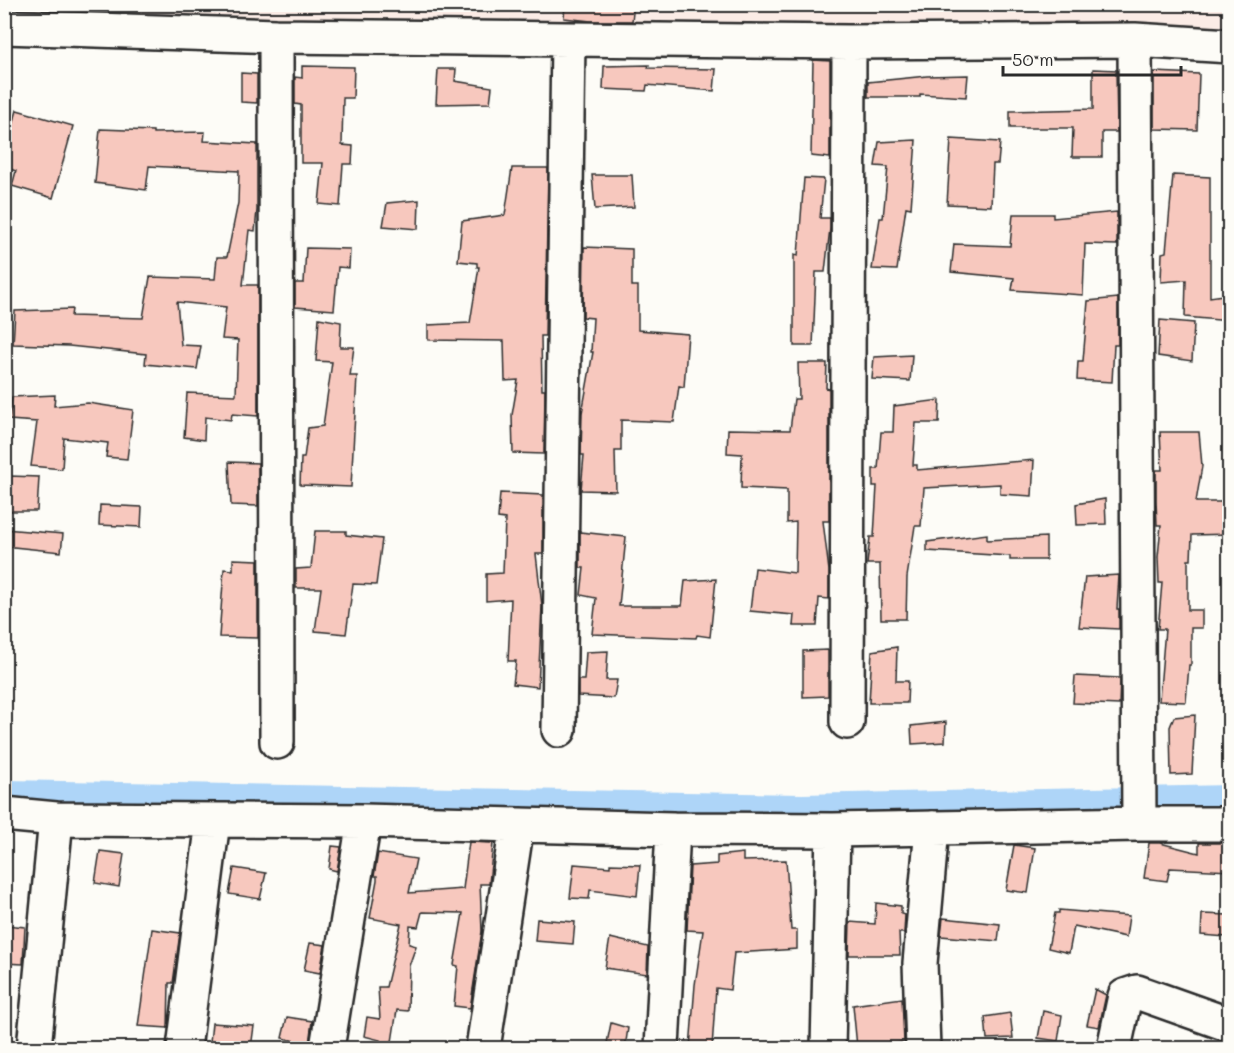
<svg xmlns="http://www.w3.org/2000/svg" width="1234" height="1053" font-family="Mali,sans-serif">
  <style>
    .built { fill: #fbece6 }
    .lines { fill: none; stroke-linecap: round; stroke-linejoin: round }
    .canal { stroke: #aed5f8; stroke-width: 26 }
    .building { fill: #f7c8be; stroke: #2b2b2b; stroke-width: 1.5 }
    .minor-casing { stroke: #2b2b2b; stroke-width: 38 }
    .minor { stroke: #fdfcf7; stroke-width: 33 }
  </style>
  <rect width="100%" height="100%" fill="#fdfcf7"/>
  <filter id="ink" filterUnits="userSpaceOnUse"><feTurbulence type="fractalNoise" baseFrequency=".0167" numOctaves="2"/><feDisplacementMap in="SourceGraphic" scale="12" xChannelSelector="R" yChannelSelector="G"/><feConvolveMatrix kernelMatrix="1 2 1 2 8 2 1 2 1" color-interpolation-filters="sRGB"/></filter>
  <g filter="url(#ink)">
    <path class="built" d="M5,4H1229L1230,41L5,21Z"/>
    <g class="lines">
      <path class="canal" d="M4,793L802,807L1230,798"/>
    </g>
    <path class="building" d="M565,4H634L632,21H591L564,18Z
      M813,60L830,61V158L811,156Z
      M649,65L648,68L716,69L714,91L647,85L646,91L603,89L604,66Z
      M302,66L354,67L353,98H343L342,145L353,146L352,164H343L340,206L319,204L323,163H301V105L295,104V77L302,78Z
      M438,69H456L455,81L492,87L490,103L436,104Z
      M1093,69L1116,70L1117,132H1102V157H1072L1073,128H1010V111L1093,109Z
      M1154,72L1199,74L1197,130L1154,129Z
      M241,73L257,74V103L241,102Z
      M968,75L966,97L920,94V97H868V82L927,76Z
      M17,110L73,126L53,198L12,186L16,171L4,167V127L12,129Z
      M100,129L153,131V133L205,132L204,141L257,144V210L255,231L249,230L243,285H258V416L232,414L231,420L205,417L204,440L184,437L187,393L236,395L238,340L222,339L226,307L177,302L181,345L201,346L197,369L145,364L146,354L69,346L13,344L15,311L72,309L71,316L143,318L150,277L215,279L217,257H227L238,203L239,171L149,166L146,190L95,183Z
      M951,139L1000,142L998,164H993L991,206L947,204Z
      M916,140L911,208L906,207L897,270L872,269L880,218H883L888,167L875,166L879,142Z
      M512,168H548L545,336H541L542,390H545L544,454L513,453L512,415L518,380L505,381L504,341L428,340V325L470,323L479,267H477V263L458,261L462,221L505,215Z
      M592,175H632L634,207L595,209Z
      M1173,175L1210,177V297L1230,294V321L1185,317L1186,280L1161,282L1162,253L1166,252Z
      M804,178L824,179L820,218H830V228L825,272H816L813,346H794V255L798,256Z
      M419,200L418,229L383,226L387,203Z
      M1117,212V245L1085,244L1083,295L1012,290L1014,278L951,272L954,244L1010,246L1013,214H1053V218Z
      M584,247L632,249V286H638V330L688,334L684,387L679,386L674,422L621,420V451H615L616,491L581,490L584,455H581L582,413L593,352H591L593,318L583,317Z
      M306,248L350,249L349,268L338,267L334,310L295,307V283H304Z
      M1118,298V345H1114L1112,382L1077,380L1078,361H1083L1088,301Z
      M319,318L341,322L340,347H354L350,376H357L351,487L300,485L301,458H304L308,428L323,426L332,362L316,361Z
      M1160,320L1194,323L1192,361L1158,356Z
      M912,355L910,381L872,379L874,357Z
      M798,363H827L826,388L829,389V521H823L829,571V599L819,598L817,626H793L794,615L750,611L755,568L795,573L796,522L787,523V490L741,488L742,454L727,453L728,429L790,430L794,399H799Z
      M55,395L54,406L88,403L133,410L127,459L106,457L108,443L64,438L62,469L31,466L37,422L9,420L12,397Z
      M940,400L939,423H916L913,465H917V470L1034,460L1032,496L1000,494V484L924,488L921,526H915L907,577L906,619H881L880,564H867L870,537H874L877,486H873V469H878L881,432H893L894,406Z
      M1160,432H1199L1202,466L1196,502H1230V534L1192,535L1191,560H1188V610H1202V628H1191V665H1189L1186,702L1159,701L1165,629H1158L1162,583H1159L1158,557L1161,525H1157L1156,500V470H1162Z
      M229,462L258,463V506L231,505Z
      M9,476L39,477L37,511H6Z
      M500,493L543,495V554H536L542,606L538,687L513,684L516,661H508L511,599L486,601V574L503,573L505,519L498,518Z
      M1105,499L1106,524L1077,525L1076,504Z
      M100,505L142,507L141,527L99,525Z
      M4,529L63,534L61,552L4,546Z
      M315,531H346V535L382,539L376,585L353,584L346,634L315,631L321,588H296V569L311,568Z
      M580,532L626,537L619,606H682L685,581L716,579L710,637L697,635L696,638L592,634L596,598L581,595L584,568H580Z
      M987,534V540L1046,537V560H1010V556L927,551V542Z
      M233,559L258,560V638L219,637L224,569L233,570Z
      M1119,575L1117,609H1119V629L1079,627L1085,577Z
      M897,647L896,681H908L907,703H869L872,651Z
      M828,650V696L803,697V651Z
      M608,651L606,680H617L614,698L578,696V680H584L586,652Z
      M1075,676L1120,678L1119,705L1073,703Z
      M1195,715L1192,774L1171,775L1170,727L1174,717Z
      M946,722L945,742L912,744L911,726Z
      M469,842L493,843L489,884H480L482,931L470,1008L454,1006L458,966L454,965L463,913L422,912L418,927L410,926L409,944L416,946L409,966L408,1011L397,1010L391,1048H381L380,1040L364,1036L367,1017L380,1019L378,987H386L401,924L370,918L377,880V876H374L378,853L416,859L409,893L463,889Z
      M1149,843H1160L1199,853V843H1230V871L1170,868L1167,881L1144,878Z
      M1014,845L1035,848L1028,893L1006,890Z
      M332,846L341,847L337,871L329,869Z
      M100,851L124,854L119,887L95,883Z
      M743,853V861L786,860L791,930H797V949L734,953L730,990L716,988L712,1048H690L695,985L703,931L687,930L690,866L717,864V856Z
      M574,864L610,867V864L640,865L637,896L590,890L589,899L570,898Z
      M234,868L266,873L260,899L229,894Z
      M876,903L901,906V914L905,915L904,933H899L900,955H849L850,922L875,924Z
      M1059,910L1129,916L1126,937L1074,926L1069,953L1048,948L1055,913H1059Z
      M1202,914L1229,915L1227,937L1201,935Z
      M943,918L1000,924L998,941L941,936Z
      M537,919L575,922L573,944L535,941Z
      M6,925L25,927L23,964L4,963Z
      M152,929L180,933L173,983H169L168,1028L138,1026Z
      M610,938L648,947L647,974L605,968Z
      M310,943L325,945L320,973L304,970Z
      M1095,989L1106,995L1099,1027L1087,1025Z
      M902,998L904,1042L857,1047L853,1005Z
      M1043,1011L1062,1015L1058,1041L1038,1038Z
      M1010,1013L1013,1038L987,1039L985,1017Z
      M287,1017L312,1021L309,1044L282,1038Z
      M212,1023L254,1026L251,1048L210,1042Z
      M611,1023L628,1028L625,1048H606Z"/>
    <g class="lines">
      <g class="minor-casing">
        <path id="minor" d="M4,27L276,36L849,42L1135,40L1230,46
          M276,36L277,742
          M1135,40L1139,824
          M847,722L849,42
          M559,730L568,39
          M4,814L56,819L364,821L673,829L833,830L1139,824H1230
          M34,1048L56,819
          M184,1048L213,821
          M327,1048L364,821
          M483,1048L517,825
          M662,1048L673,829
          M828,1048L833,830
          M923,1048L920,963L932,828
          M1114,1048L1125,996L1137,992L1230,1025"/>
      </g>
      <use href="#minor" class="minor"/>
    </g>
  </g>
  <rect width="1234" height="1053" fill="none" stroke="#fdfcf7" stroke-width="24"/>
  <rect x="12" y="12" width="1210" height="1029" fill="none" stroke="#2b2b2b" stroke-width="2" filter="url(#ink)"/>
  <path d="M1003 66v9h178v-9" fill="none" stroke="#2b2b2b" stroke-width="3"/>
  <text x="1012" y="66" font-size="18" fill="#2b2b2b" stroke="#fdfcf7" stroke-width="4.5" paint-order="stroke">50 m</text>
</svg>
